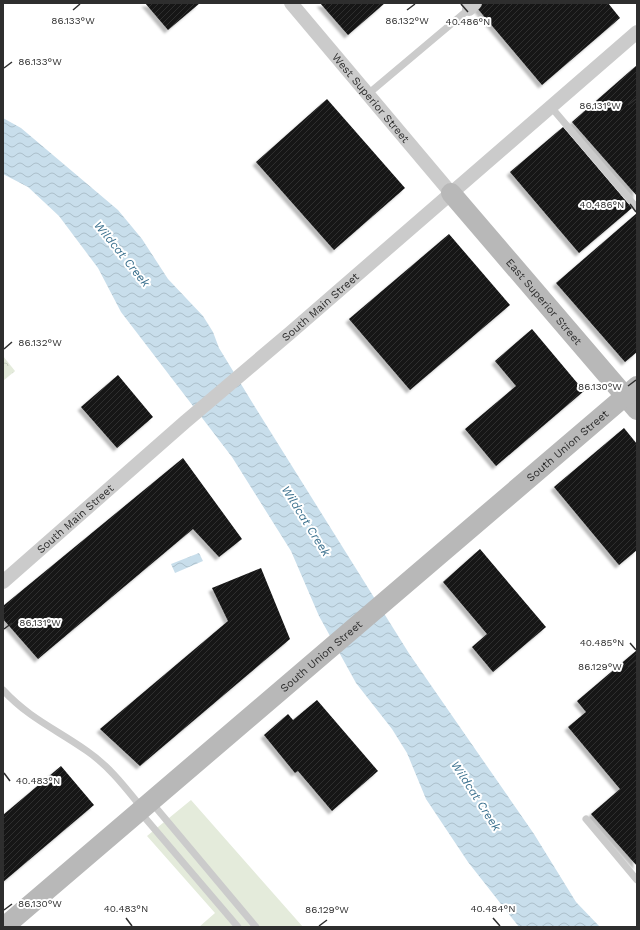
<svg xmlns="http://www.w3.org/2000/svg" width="640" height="930" font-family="'Work Sans',sans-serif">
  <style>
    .grass { fill: #e4ebdb }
    .forest { fill: url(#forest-crowns) }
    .water { fill: url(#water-waves) }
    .building { fill: url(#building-hatch); filter: url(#shadow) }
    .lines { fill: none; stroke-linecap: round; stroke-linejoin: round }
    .lane { stroke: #cbcbcb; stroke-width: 7 }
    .street { stroke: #cbcbcb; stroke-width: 14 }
    .secondary { stroke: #b8b8b8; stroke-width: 20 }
    .ticks { fill: none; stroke: #2e2e2e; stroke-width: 1.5 }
    .labels { text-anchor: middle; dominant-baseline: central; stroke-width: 4; stroke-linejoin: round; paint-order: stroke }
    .street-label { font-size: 11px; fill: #2e2e2e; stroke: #fff }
    .water-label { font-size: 12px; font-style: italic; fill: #3d728f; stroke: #fff }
    .ticks-label { font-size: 10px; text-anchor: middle; fill: #2e2e2e; stroke: #fff; stroke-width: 4; stroke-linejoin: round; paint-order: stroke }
  </style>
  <defs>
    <pattern id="forest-crowns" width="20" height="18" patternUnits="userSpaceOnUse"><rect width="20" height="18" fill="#e4ebdb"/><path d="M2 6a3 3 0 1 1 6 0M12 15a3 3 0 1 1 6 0" fill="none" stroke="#c4cabc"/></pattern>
    <pattern id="water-waves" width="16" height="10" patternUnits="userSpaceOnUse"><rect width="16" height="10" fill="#c8deeb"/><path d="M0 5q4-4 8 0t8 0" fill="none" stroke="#acbfca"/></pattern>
    <pattern id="building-hatch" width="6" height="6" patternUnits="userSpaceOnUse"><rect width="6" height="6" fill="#151515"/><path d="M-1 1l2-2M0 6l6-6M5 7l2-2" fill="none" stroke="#2f2f2f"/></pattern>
    <filter id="shadow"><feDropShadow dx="-3.5" dy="3.5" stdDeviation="1" flood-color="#0004"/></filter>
  </defs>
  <rect width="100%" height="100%" fill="#fff"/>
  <path class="grass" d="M191,800L303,927H199L215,913L147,836Z"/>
  <path class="forest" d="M3,356L15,371L3,381Z"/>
  <path class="water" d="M3,118L21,128L118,210L142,239L168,279L203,316L213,332L219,348L255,407L410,655L534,834L576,902L600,927H519L468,862L426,799L407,753L392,729L356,683L319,616L291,551L232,457L121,312L98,268L59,216L28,187L3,174Z
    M199,553L203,561L175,573L171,564Z"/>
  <path class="building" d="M145,3H200L168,30Z
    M320,3H385L348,35Z
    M483,3H608L620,18L542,85L477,8Z
    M637,65V196L572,122Z
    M327,99L405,188L334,250L256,162Z
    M563,127L632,208L579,253L510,172Z
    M637,213V352L625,362L556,283Z
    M449,234L510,305L410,390L349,319Z
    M532,329L584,391L496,466L465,429L516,386L495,361Z
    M118,375L153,417L117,448L81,407Z
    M624,428L637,444V550L619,565L554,487Z
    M183,458L242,539L219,557L193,529L38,659L3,619V606Z
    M480,549L546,627L493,672L472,647L487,634L443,582Z
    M261,568L290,639L140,766L100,729L228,621L212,588Z
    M637,650V866L591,814L620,789L568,727L586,712L577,701Z
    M317,700L378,771L332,811L298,771L295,773L264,735L288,714L293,720Z
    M61,766L94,805L3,882V815Z"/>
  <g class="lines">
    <path class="lane" d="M368,94L469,9L464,3
      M551,107L637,208
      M3,690C30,719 56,729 87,751C109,766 125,787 142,808
      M152,803L256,927
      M140,812L238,927
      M586,819L637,880"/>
    <g class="street">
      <path id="s1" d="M291,3L451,193"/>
      <path d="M469,9L475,3"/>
      <path id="s2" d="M3,582L185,422L290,333L637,32"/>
    </g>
    <g class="secondary">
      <path id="s3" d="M451,193L637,410"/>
      <path id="s4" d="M4,927L637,386"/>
    </g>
  </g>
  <path class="ticks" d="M461,4L468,12M73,10L80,4M407,10L415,4M4,68L12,62M628,105L636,99M630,204L636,212M4,349L12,342M628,386L636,380M4,629L12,623M630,643L636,650M628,667L636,660M4,773L10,781M4,910L12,904M126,918L132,926M493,918L500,926M319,926L327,920"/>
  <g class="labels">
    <g class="street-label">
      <text stroke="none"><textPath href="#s1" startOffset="124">West Superior Street</textPath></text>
      <text stroke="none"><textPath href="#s3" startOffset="143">East Superior Street</textPath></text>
      <text stroke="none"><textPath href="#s2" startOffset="420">South Main Street</textPath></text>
      <text stroke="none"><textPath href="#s4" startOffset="741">South Union Street</textPath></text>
      <text stroke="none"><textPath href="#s2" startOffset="96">South Main Street</textPath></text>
      <text stroke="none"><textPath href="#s4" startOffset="417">South Union Street</textPath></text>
    </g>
    <g class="water-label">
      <text transform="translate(122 254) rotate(51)">Wildcat Creek</text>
      <text transform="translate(306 521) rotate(58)">Wildcat Creek</text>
      <text transform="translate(476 796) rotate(57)">Wildcat Creek</text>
    </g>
  </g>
  <g class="ticks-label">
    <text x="73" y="24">86.133°W</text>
    <text x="407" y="24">86.132°W</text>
    <text x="468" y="25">40.486°N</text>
    <text x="40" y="65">86.133°W</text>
    <text x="600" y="109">86.131°W</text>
    <text x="602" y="208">40.486°N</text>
    <text x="40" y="346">86.132°W</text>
    <text x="600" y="390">86.130°W</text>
    <text x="40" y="626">86.131°W</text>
    <text x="602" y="646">40.485°N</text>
    <text x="600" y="670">86.129°W</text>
    <text x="38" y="784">40.483°N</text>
    <text x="40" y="907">86.130°W</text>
    <text x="126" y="912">40.483°N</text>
    <text x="493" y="912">40.484°N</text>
    <text x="327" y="913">86.129°W</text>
  </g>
  <rect width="640" height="930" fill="none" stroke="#2e2e2e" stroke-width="8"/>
</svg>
